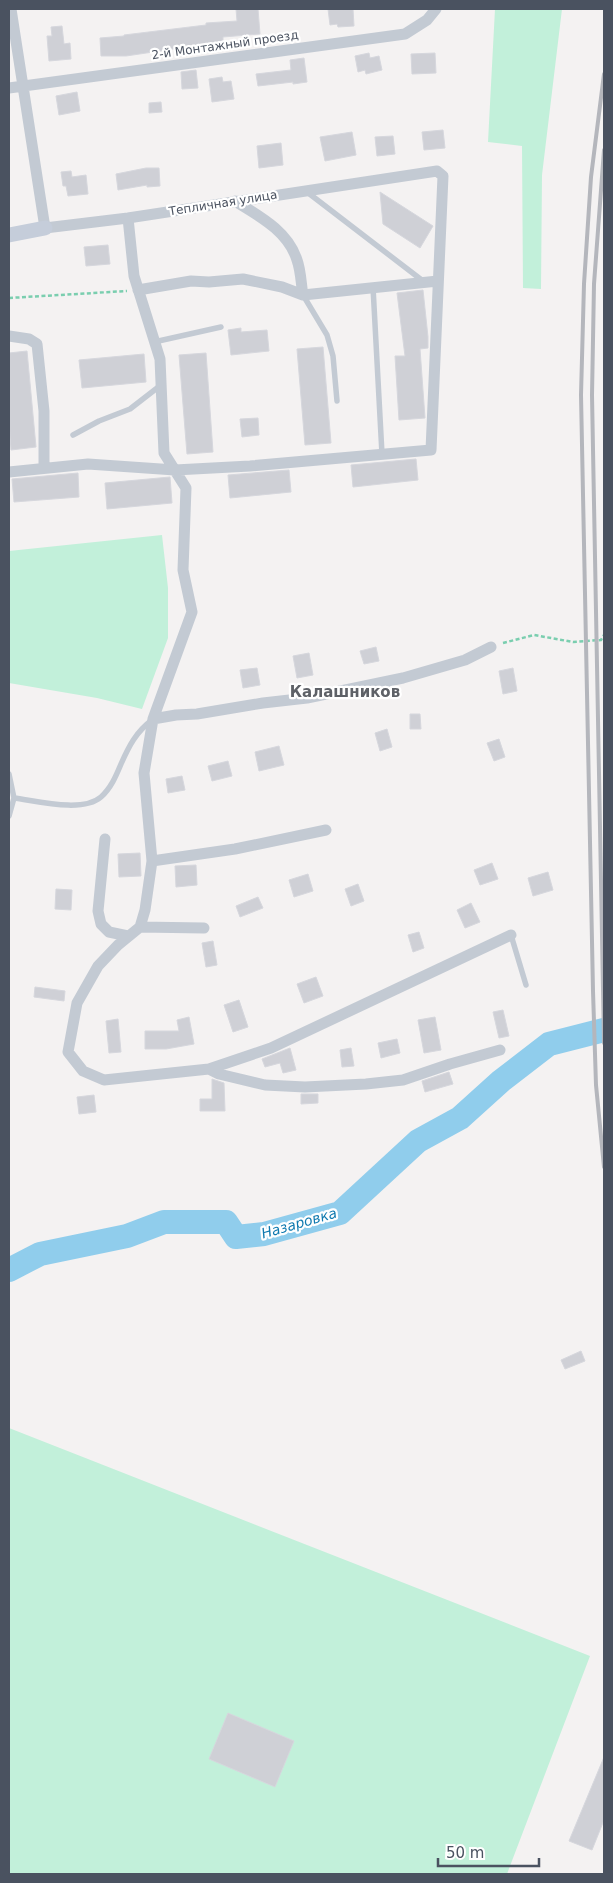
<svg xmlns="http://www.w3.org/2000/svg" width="613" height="1883" font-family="'DejaVu Sans',sans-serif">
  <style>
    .green { fill: #c2f0da }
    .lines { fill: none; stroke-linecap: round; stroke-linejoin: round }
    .river { stroke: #90cdec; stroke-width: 24 }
    .building { fill: #cfd0d6; stroke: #d6d7dd }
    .path { stroke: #7aceaf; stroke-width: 2.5; stroke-dasharray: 4 2.5; stroke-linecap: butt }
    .lane { stroke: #c3cad3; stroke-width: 5.5 }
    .street { stroke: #c3cad3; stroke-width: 11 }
    .secondary { stroke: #c5cdda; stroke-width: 15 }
    .rail { stroke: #b4b6bc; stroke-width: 4 }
    .labels { text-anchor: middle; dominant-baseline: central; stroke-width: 4.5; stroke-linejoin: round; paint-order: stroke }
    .street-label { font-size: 12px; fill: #4a5260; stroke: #fff }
    .water-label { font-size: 14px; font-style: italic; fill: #0e79af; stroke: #fff }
    .quarter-label { font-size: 15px; font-weight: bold; fill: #5e6167; stroke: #fff }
  </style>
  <rect width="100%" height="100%" fill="#f4f2f2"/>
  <path class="green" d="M495,9H562L542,175L541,289L523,288L522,146L488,142Z
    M162,535L168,588V638L142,709L97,698L9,683V551Z
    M9,1428L590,1656L507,1874H9Z"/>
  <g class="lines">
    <path class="river" d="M9,1270L40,1254L127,1236L164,1222H226L236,1237L264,1234L340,1213L418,1141L460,1118L501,1081L549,1044L604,1030"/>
  </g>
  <path class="building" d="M236,9H258L260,34L223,37V45H207V44L126,56H101L100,38L124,36V35L206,25V23L237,21Z
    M328,9H353L354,26L338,27L337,24L330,25Z
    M62,26L64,44L70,43L71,59L49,61L47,36H52L51,27Z
    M369,53L370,58L379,56L382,70L366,74L365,70L358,72L355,56Z
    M435,53L436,73L412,74L411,54Z
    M304,58L307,82L293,84V82L258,86L256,74L291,70L290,60Z
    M196,70L198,88L182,89L181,72Z
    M222,77L223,82L231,81L234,99L212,102L209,79Z
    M77,92L80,111L59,115L56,96Z
    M161,102L162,112L149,113V103Z
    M443,130L445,148L424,150L422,132Z
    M352,132L356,155L325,161L320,137Z
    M393,136L395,154L377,156L375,137Z
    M281,143L283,165L259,168L257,146Z
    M146,168H159L160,186L147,187V185L118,190L116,174Z
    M71,171L72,177L86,175L88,194L68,196L66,186H63L61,172Z
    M380,192L433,226L420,248L383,224Z
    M108,245L110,264L86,266L84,247Z
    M423,290L428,337V348L420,349L425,418L399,420L395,356H405L397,293Z
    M241,328V332L267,330L269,351L231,355L228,330Z
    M323,347L331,443L305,445L297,349Z
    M27,351L36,447L11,450L9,424V353Z
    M206,353L213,452L187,454L179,355Z
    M144,354L146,382L82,388L79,360Z
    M258,418L259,435L242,437L240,419Z
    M416,459L418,480L353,487L351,465Z
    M289,470L291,492L230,498L228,475Z
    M78,473L79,497L14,502L12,479Z
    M170,477L172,503L107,509L105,483Z
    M376,647L379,661L364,664L360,651Z
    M309,653L313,675L297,678L293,656Z
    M257,668L260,685L243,688L240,670Z
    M513,668L517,691L503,694L499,671Z
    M410,714H420L421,729H410Z
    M387,729L392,747L380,751L375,733Z
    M499,739L505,757L494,761L487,743Z
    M279,746L284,765L259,771L255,752Z
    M228,761L232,776L212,781L208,766Z
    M182,776L185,790L168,793L166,779Z
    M140,853L141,876L119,877L118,854Z
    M492,863L498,879L480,885L474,870Z
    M196,865L197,885L176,887L175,866Z
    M548,872L553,890L533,896L528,878Z
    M308,874L313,891L294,897L289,880Z
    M358,884L364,901L351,906L345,889Z
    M56,889L72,890L71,910L55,909Z
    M258,897L263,908L240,917L236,906Z
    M471,903L480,922L465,928L457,910Z
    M419,932L424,948L413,952L408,935Z
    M213,941L217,965L206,967L202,943Z
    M316,977L323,996L304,1003L297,984Z
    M35,987L65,991L64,1001L34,997Z
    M239,1000L248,1027L233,1032L224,1005Z
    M503,1010L509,1036L499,1038L493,1012Z
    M189,1017L194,1044L166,1049H145V1031H179L177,1020Z
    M435,1017L441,1050L424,1053L418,1020Z
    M118,1019L121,1052L109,1053L106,1021Z
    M397,1039L400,1053L381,1058L378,1043Z
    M290,1048L296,1070L283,1073L280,1063L265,1067L262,1059Z
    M351,1048L354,1066L342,1067L340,1050Z
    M449,1072L453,1084L425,1092L422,1081Z
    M212,1079L224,1083L225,1111H200V1099H212Z
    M301,1094H318V1103L301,1104Z
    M94,1095L96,1112L79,1114L77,1097Z
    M581,1351L585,1361L565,1369L561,1360Z
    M228,1713L294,1741L275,1787L209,1759Z
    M604,1757V1820L592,1850L569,1841Z"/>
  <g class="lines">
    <path class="path" d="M9,298L127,291
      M503,643L534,635L573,642L601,640L604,635"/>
    <path class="lane" d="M307,192L423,281
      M373,287L382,454
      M303,295L327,335L333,356L337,401
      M154,342L221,327
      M73,435L99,421L130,409L161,385
      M9,774L14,798
      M9,816L14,798C37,801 83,813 101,797C111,788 116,776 121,764C129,746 136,732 152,720
      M511,935L526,985"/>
    <path class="street" d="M9,88L405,34L427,20L436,9
      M235,201C259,216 288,231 297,260C301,271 301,284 303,295
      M128,218L134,276L160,359L164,453L186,488L183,570L192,612L153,719L144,773L152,861L145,910L140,927L118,945L98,966L77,1003L68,1052L83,1071L104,1080L209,1069L271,1048L511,935
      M138,290L191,281L209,282L243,279L282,287L303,295L438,281
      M9,336L29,339L37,344L44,411V468
      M9,472L88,464L175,470L250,466L431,450L443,176L437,171L128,218L45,228L11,9
      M153,719L176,715L197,714L263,703L307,698L403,678L465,660L491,647
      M105,839L98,911L101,924L109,932L128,936
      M152,861L235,849L326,830
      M140,927L204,928
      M209,1069L219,1074L265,1085L305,1087L366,1084L403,1080L450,1064L500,1050"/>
    <path class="secondary" d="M9,235L45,228"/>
    <path class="rail" d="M604,74L591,177L584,284L581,395L593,991L596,1085L604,1167
      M604,150L594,284L592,395L604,1043"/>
  </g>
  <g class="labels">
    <g class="street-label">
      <text transform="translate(225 45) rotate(-8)">2-й Монтажный проезд</text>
      <text transform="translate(223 203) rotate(-9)">Тепличная улица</text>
    </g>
    <g class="water-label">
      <text transform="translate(299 1223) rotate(-16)">Назаровка</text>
    </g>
    <g class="quarter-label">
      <text x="345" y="692">Калашников</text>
    </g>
  </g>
  <rect width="613" height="1883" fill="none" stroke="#4a5260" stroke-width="20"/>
  <path d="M438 1858v8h101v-8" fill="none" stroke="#4a5260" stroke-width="2.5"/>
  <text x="446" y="1858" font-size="15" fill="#4a5260" stroke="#ffffff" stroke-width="4" paint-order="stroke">50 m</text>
</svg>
